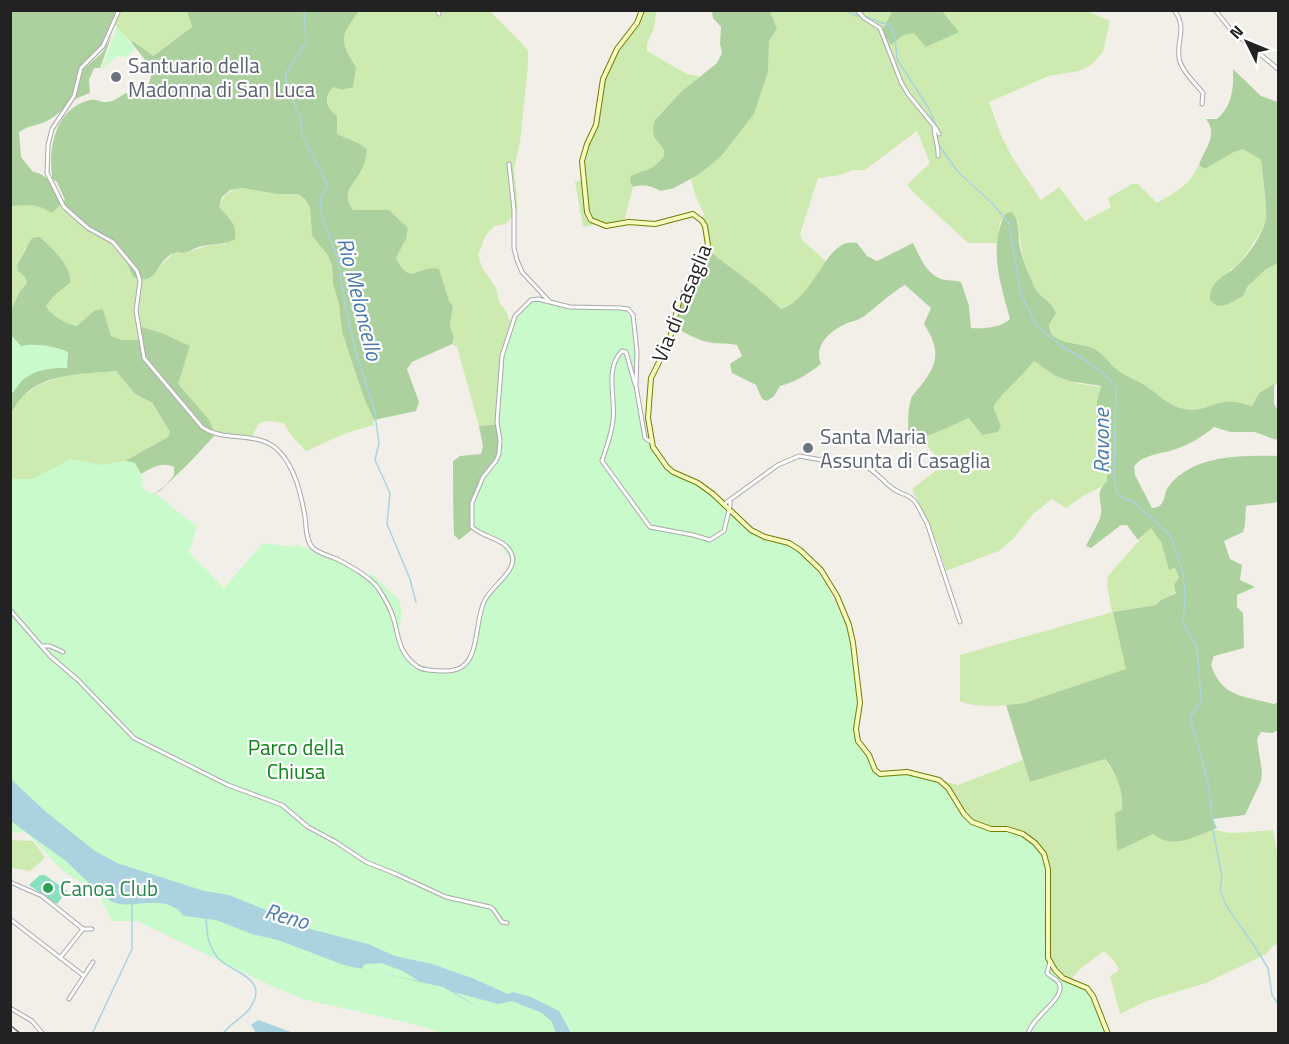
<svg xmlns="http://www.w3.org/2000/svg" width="1289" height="1044" font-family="'Titillium Web',sans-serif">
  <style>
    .grass { fill: #cdebb0; fill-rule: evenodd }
    .forest { fill: #add19e }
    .park { fill: #c8facc }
    .pitch { fill: #88e0be }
    .water { fill: #aad3df; fill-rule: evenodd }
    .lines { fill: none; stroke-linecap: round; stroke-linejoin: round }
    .stream { stroke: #aad3df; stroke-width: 1.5 }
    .street-casing { stroke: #a9a9a9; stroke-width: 5 }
    .secondary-casing { stroke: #707d05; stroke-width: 6 }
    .street { stroke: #fff; stroke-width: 3 }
    .secondary { stroke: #f7fabf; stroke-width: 4 }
    .rail { stroke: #707070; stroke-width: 1.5; stroke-dasharray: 12 12; stroke-linecap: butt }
    .worship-dot { fill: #6b7280; stroke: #fff; stroke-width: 2 }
    .leisure-dot { fill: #2e9e5b; stroke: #fff; stroke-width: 2 }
    .labels { text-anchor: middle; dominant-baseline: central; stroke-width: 4.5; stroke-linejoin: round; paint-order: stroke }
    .worship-label { font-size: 21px; fill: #5b616d; stroke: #fff; text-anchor: start }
    .street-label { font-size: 21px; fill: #222; stroke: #fff }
    .park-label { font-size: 21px; fill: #0c8416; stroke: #fff }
    .leisure-label { font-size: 21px; fill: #27864d; stroke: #fff; text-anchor: start }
    .water-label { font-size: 22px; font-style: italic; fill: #4a7aab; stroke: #fff }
  </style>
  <rect width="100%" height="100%" fill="#f2efe9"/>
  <path class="grass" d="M187,10L192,27L152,56L134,41L131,42L113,23L117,11Z
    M359,11H490L528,50V66L520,142L514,169L517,195V212L505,224L494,226L485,237L478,255L482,267L496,288L500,304L506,311L510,321L528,301L524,422L479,426L457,347L452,344L454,337L450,326L453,306L449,301L439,270C419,267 409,286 396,258L406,239L404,224L389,210H353C341,196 352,182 362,171L358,143L337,134V116C312,96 340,81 356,67C338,39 340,36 359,11Z
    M643,11L656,12L654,28L647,43V51L687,74L701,77L681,92L655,120L654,137L664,150V156C656,165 650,172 638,173L630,182L633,187L624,222C609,226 597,223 583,227L575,182L587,178L583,158L595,130L602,88L607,72L624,34L632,29Z
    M770,11H892L882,31L891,45L903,35L914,32L926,46L953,27L941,11H1087L1110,21L1103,52L1091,65L1079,71L1049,76L989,102L1000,133L1012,157L1041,200L1059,187L1085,221L1111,207L1108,198L1132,184H1138L1157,203C1177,191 1189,186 1199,165L1205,169L1232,153L1243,149L1261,160L1267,218L1262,230L1243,259L1238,266L1229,270L1243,296C1250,281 1263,270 1278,263V383L1259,393L1252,406C1243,404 1235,400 1225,402C1209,404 1203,412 1186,409C1168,406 1160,395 1146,386C1136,380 1124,377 1115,368C1110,364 1107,358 1102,355C1084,344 1068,347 1052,335L1043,296C1026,287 1019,239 1018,221L1005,214L1000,223L997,243H968L914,193L907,185L930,163L917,131L865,170H852L841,175L818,178L800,234L802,240L827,262C813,280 803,302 780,309L754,285L705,248C709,237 706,231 700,221L704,214L695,195L691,179L723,154L754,114L768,72L769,41L777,29Z
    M242,188L276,194H298L305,199L310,208L312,236L327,254L332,265L333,284L339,304L342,332L364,398L374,420L373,425L344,434L306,451L290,434L284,423L269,421L259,423L251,438L215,435L210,421L177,384L189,346L162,333L139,326L138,340H122L111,336L103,309L95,310L77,326C67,324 51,316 46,306L55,295L70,283L26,247L17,265L18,271L25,277L27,283L20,291L11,310V206C29,205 35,202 52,213L60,203L111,240L128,265L133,277L151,278L166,260L174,253H186L209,245L226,244L231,219L219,207C224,194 229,190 242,188Z
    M1034,361L1054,375L1080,384L1101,387L1097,401L1100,432L1107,448V481L1101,487L1083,496L1066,508L1052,499L1033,514L1013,539L999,551L946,571L937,543L912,489L943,465L922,439L947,426L969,418L982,435L1001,425L992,407C1003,390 1021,378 1034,361Z
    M116,371L135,394L151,403L170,432L168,437L125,461L106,465L41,483L11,482V414L17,400L39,385L64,375Z
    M1151,527L1161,542L1169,570L1175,568L1179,577L1176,592L1161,600L1156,605L1113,612L1127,669L1024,703C1008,705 973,709 960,701V655L1112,612L1107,585L1108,576Z
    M1105,759L1118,780L1123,803L1117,829V851L1154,833C1178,852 1187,834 1211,830C1217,829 1224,833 1230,833C1245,833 1259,831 1273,830L1278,857V944L1273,946L1266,954L1206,983L1149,1000L1120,1014L1110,976L1119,970L1115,962L1104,951L1080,969L1072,978L1066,1003L878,775L915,772L958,785L1023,760L1030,782ZM990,829C1010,829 1032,835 1042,854C1049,866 1044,909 1044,924Z
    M10,840L33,841L45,858L30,871L11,868Z"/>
  <path class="forest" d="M941,10L959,32L926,47L914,33L903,35L891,45L882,31L892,11Z
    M10,11H117C113,24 108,42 97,52C92,58 84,61 80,68C74,75 77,86 73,95C70,104 59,113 52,118C41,126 30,124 19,132L21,157L33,172C50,174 54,189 61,203L65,200L57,182L52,179V176C48,144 57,108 90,100C95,98 100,102 104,102C112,103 119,97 126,93L129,95L149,83L153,70L131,42L133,41L153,56L192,27L187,11H359C341,36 338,39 356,67L353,87L342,90L333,87C323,97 326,108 337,116V134L358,143L367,149C366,156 365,163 362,169C356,183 339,192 353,210H389L408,228L406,239L396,258C410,288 420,264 439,269L449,301L453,306L450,326L454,337L452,344L412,362L407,369L419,402L416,411L374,420L364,398L342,332L339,304L333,284L332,265L327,254L312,236L310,208L305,199L298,194H276L242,188L230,190L222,197L219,207C228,216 238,225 235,239C223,246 211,243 198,247C193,249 189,252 184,253C181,253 178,252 174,253C155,260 160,287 133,277L128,265L111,240L82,223L61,204L52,213C37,203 27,205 11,206Z
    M712,11H770L777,29L769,41L768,72L754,114L723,154L712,164L696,176L674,188L661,191C651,186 644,184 633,187L630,182L631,176C648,168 651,172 664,156V150L654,137L653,127L655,120L681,92L717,63L722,53L720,44L721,27L713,18Z
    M112,35L100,68H94L89,80L90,93L75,99L82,70L102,53Z
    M1233,69L1261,96L1278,102V263L1265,270L1248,286L1243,296L1226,305L1217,306L1210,300C1209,279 1228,276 1240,263C1250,252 1263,234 1266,219C1268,213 1262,170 1261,160L1243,149L1232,153L1205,169L1199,165C1204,149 1219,135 1206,119H1217C1232,106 1234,88 1233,69Z
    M1012,212C1021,224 1017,234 1020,248C1023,260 1028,273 1033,284C1038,297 1050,299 1056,313L1049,325L1052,335C1067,346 1079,342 1094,349C1103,354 1108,361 1115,368C1124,376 1136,380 1146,386C1160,395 1168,406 1185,409C1202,412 1209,404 1225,402C1235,400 1243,404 1252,406L1259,393L1274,384V404L1278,410V436L1276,440L1255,432H1230L1214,427C1203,437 1188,445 1173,450C1160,454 1141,455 1134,467L1135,475L1152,508C1165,507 1163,498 1167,489C1170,484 1175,478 1180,475C1205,455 1247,455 1278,456V501L1273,503L1246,506L1245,525L1243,532L1224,541L1230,559L1242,565L1240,580L1255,587L1237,595V607L1243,613L1244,648L1214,656L1211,665C1222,698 1245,696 1274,704L1278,702V730L1273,733L1261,732L1257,739L1262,772L1261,781L1245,815L1213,819L1216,827L1213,830C1191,837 1175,850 1153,834L1117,851L1115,813L1122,810C1124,793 1116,772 1105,759L1030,782L1006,705L1024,703L1126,669L1113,612L1156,605L1161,600L1176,593L1174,585L1179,577L1175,568L1169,570L1161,542L1151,528L1138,540L1127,525H1121L1091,548L1086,546C1090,537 1096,528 1100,518C1105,503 1092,496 1107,481V448L1097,418V401L1101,386L1069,381L1054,375L1034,361C1021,378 1004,390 993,407L1001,426L998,432L982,435L969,418C956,423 919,442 909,441C908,428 907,412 911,399C913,393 919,389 922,384C940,361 939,348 924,324L931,308L905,285C889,294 877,307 863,317C857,321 851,321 845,324C830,331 813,346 821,364C808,374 796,382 780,386L774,396L767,401L762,399L756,385L732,373L730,364L742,356L737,345C728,343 721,344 713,343C698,341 685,333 672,325L684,286L705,248L754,285L781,309C813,299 823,249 847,243C851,242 854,243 857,243L867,256L877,261L913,243C920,256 925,273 941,279C947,281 954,280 961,282L969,306L971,328C984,329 1000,328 1010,319C1001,285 988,249 1005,214Z
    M40,237C52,249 72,265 70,283L55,295L46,306C51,316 67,324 77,326L95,310L103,309L111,336L122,340H138L139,326L162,333L190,346L178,384L210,421L215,435L191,461L160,491L155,493L166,485L174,475V467C163,461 151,468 141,474L135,463L125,461L168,437L170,432L152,403L135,394L116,371C75,375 31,372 11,414V310L20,291L27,283L25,277L18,271L17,265L32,238Z
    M524,422L471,521L473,529L459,540L454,535C453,510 453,486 453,461L460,456L481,454L483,446L479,426Z"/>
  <path class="park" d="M117,27L135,48L127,57L117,56L103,69L102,68Z
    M534,298L587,307L625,310L638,327L636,367L640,415L650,442L674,475L690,477L760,533L794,544L813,564L830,592L848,629L859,681L857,737L866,747L875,772L881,775L910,772L935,778L951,792L966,818L988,829L1023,834L1045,856L1044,934L1047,962L1062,974L1090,992L1108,1033H441L421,1026L303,999L274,987L137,921H112L100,897L86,885L70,876L60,868L30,836L24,832L11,833V479H33L71,459L102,465L125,461L135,463L143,480L141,488L149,493H155L197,527L189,552L224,588L263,543L294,547L296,544C304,548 311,548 318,552C336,560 353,570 368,581L371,573L399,600L402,613L397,639L417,667C437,670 454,674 471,661L483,600L503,580L511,561L497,538L476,532C464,500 477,481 499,459L496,399L509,327Z
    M11,335L21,346C35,343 55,346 68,352L67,368C53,368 36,369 24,379C18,384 16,390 11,394Z"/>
  <path class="pitch" d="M40,875H45L67,891L57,904L29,885Z"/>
  <path class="water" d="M11,779L46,812L95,851L117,863L204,891L229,895L283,917L295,925L368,944L395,956L432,964L472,978L508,994L513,992L531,997L559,1011L571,1033H556L552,1022L542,1013L512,1001L498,1004L454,992L481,1009L499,1016L481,1009L443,987L344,965L278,940L252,934L216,920L184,916C163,891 135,911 113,902C104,899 77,871 67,862C49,848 29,835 11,821ZM381,963L403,971L419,981L361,969L365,964Z
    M258,1020L294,1033H256L251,1025Z"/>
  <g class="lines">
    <path class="stream" d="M304,10L306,42L286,73V82L300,117L302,135L328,186L320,198L322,217L338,259L345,304L356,353L374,408L379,443L375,460L390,493L387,524L410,579L416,602
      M846,10L853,15L860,16
      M864,16L891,26L895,38L897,59L929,109L937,128
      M938,144L958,172L992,203L1009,223L1021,295L1038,327L1060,345L1088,362L1104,374L1116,387L1114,473L1116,491L1124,499L1133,501L1170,535L1183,572L1185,595L1183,623L1197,647L1201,701L1190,718L1208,781L1212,819L1216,827L1213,830L1222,877L1220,890L1227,907L1255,947L1268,968L1272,995L1278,1004
      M206,919C207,934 208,946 218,958C231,973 271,977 250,1008C243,1018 230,1023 223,1034
      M92,1034L132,949V904"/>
    <g class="street-casing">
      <path id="street" d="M119,10L103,46L81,68L74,96L52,129L48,145L47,173L64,207L88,228L113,242L137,271L140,281L136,311L144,358L202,427C225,443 257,430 278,450C295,467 301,494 305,517C306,526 306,540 312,547C317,553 330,556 337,559C350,566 369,576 378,588C384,597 391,609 394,620C399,639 399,654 418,667C425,671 437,671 445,671C484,672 472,623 485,600C491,587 518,570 512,555C506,538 483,538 472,527V503L483,477L496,461L499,454L500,440L497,422L502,356L515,316L531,300L538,299L570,307L620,308L628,309L633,315L637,352L636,386L645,438L651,442
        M437,10L439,14
        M857,10L864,18L880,28L901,82L908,94L934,126C934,137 939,147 938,156
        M1174,10C1189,29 1174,44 1180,62C1185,75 1194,82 1203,93L1202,104
        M1215,10L1231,30L1278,69
        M935,127L939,134
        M509,164L514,210V248L517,260L522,272L550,302
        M635,384L626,352L622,351C604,369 616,398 613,420C612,434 606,448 602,461L650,527L693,535L710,540L724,531L730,506V501
        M724,504L778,465L799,456L868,468C879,474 885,484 895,490C902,495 910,494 915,502C920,508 923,517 927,523L960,622
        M10,610L50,656L78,680L134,738L228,785L282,805L308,827L336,842L366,862L396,874L446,897L490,907L493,909L502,922L507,923
        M42,646H50L63,652
        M10,882L42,896L83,929H92
        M10,919L84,976
        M60,958L83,929
        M69,999L93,962
        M10,1008L32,1021L43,1034
        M1028,1034C1032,1017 1063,1000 1060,986C1059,979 1051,978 1047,973L1050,962"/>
    </g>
    <g class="secondary-casing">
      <path id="secondary" d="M642,10L637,23L617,49L603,79L596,125L587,144L582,161L587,212L591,220L606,226L629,222L655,224L693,214L702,221L705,226L708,245L679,302L669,342L651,378L648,418L653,447L667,467L673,472L698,483L713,494L751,530L765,537L789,543L800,550L821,570L837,596L849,625L853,643L860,703L856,729L858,741L869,755L875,770L880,774L907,772L939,780L948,788L964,814L972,822L991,829H1007L1023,834L1035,843L1044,854L1048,869V958L1055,970L1063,978L1087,988L1093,996L1108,1034"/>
    </g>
    <use href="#street" class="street"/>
    <use href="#secondary" class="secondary"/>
    <path class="rail" d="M10,1025L21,1034"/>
  </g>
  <g class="worship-dot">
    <circle cx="116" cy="77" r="6"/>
    <circle cx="808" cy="448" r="6"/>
  </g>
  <circle class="leisure-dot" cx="48" cy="888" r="6"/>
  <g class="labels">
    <g class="worship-label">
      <text x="128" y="65">Santuario della<tspan x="128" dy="24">Madonna di San Luca</tspan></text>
      <text x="820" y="436">Santa Maria<tspan x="820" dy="24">Assunta di Casaglia</tspan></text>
    </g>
    <g class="street-label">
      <text transform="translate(681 303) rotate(-68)">Via di Casaglia</text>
    </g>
    <g class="park-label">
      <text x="296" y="747">Parco della<tspan x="296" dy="24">Chiusa</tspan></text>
    </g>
    <g class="leisure-label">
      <text x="60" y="888">Canoa Club</text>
    </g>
    <g class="water-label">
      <text transform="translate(360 299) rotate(76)">Rio Meloncello</text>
      <text transform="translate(1101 441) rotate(-90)">Ravone</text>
      <text transform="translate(287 916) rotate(16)">Reno</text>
    </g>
  </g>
  <rect width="1289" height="1044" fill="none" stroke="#222222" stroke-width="24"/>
  <g transform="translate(1247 42) rotate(313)" stroke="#ffffff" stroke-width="4.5" paint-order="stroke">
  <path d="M0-4.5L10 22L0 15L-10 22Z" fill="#222222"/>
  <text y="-9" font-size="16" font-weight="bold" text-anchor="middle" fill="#222222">N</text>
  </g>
</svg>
